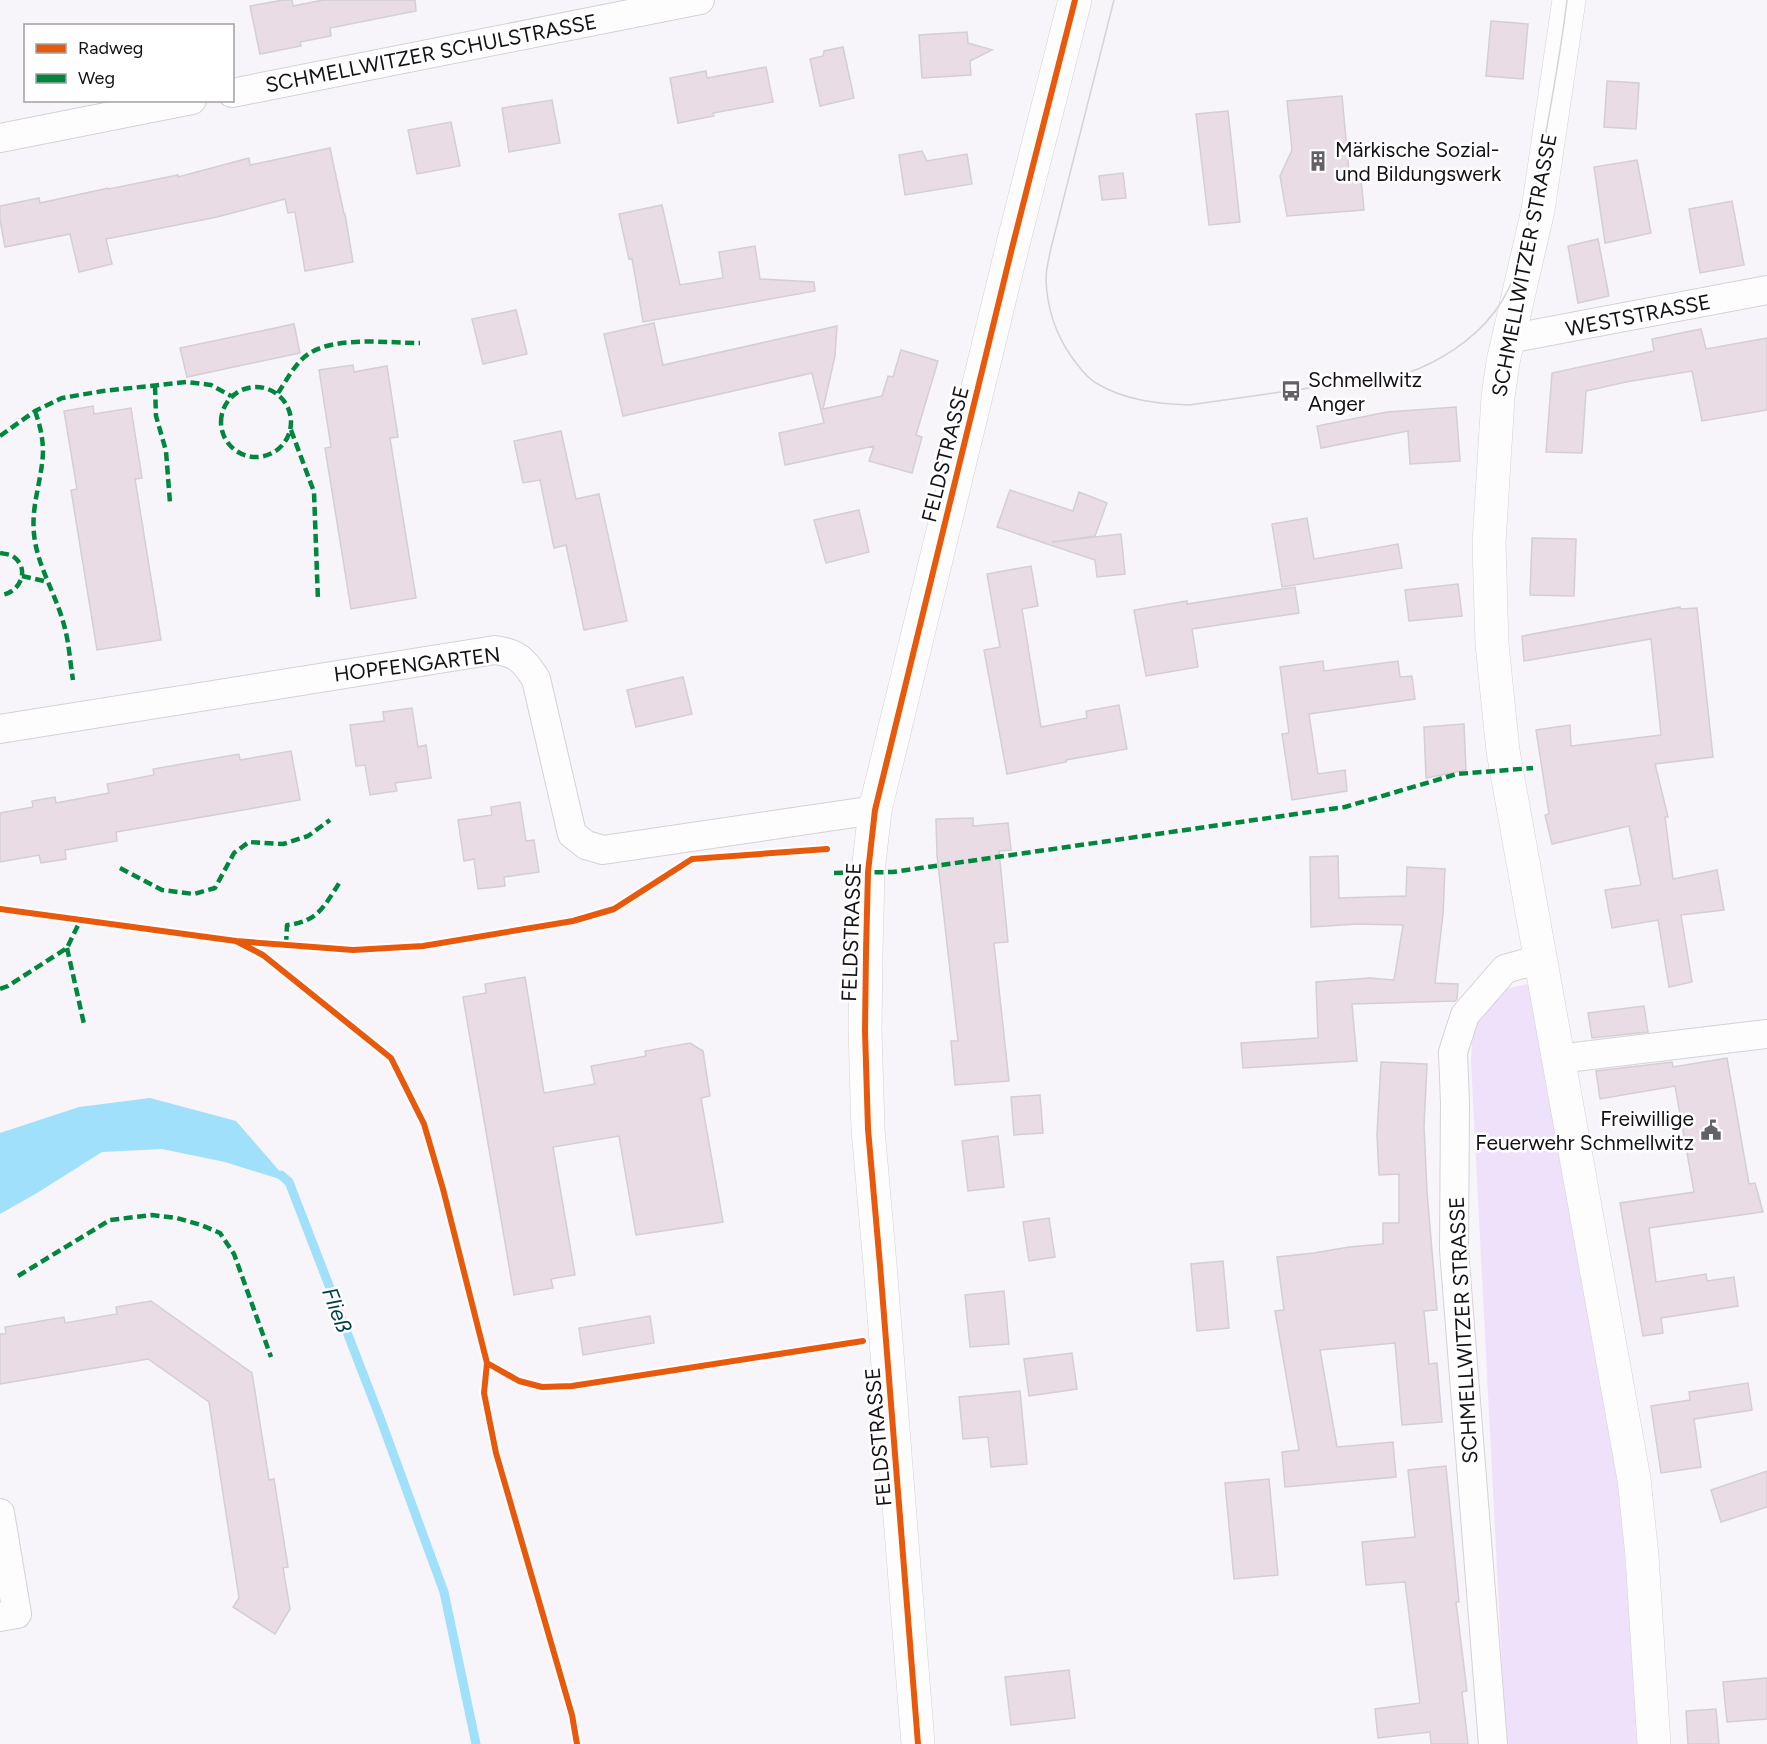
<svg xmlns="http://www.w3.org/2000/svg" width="1767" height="1744" font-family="Figtree,sans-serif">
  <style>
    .green { fill: #f0e1fb }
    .water { fill: #a0e0fa }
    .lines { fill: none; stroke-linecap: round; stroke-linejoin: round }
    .stream { stroke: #a0e0fa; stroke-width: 9 }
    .building { fill: #e9dce4; stroke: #d3cfd3; stroke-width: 1.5 }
    .minor-casing { stroke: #d4d2d6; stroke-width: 30 }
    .tertiary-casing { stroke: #d4d2d6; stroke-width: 34 }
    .minor { stroke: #fefdfe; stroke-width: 28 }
    .tertiary { stroke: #fefdfe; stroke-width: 33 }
    .tram { stroke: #d4d3d5; stroke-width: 1.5 }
    .quiet { stroke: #00873e; stroke-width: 4.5; stroke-dasharray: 9 4.5; stroke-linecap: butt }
    .cycleway-casing { stroke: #fff; stroke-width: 10 }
    .cycleway { stroke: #e8590c; stroke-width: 6 }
    .labels { text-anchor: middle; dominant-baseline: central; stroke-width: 5; stroke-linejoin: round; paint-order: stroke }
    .street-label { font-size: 21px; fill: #141216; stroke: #fff }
    .poi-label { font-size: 21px; fill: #141216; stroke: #fff; text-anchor: start }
    .water-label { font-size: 22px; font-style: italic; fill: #023d4f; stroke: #fff }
  </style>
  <rect width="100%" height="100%" fill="#f7f4fa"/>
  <path class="green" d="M1527,984L1535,996L1619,1485L1640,1744H1506L1471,1062L1473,1024L1495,991Z"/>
  <path class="water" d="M150,1098L236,1121L289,1182L225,1162L162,1149L102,1152L37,1193L0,1214V1133L79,1107Z"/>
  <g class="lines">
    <path class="stream" d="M281,1175L289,1182L379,1415L444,1592L476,1744"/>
  </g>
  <path class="building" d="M283,0H292L293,6L323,0H415L416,11L330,28L331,36L300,42L301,46L260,54L250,6Z
    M1491,21L1528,24L1523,79L1486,76Z
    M967,32L968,43L992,50L970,61L971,75L922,78L919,35Z
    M843,47L854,98L820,106L810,59L823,56L824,51Z
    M766,67L773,102L713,113L714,116L678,123L670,78L706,71L707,78Z
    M1607,81L1639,83L1636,129L1604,127Z
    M1342,96L1349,172L1361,179L1364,210L1287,216L1280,176L1292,150L1287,101Z
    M552,100L560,143L509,152L502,108Z
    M1228,111L1240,222L1209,225L1196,114Z
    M451,122L460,166L417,174L408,130Z
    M330,148L344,214H345L353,262L305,271L295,212L288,213L285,199L217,217L106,239L112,264L79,272L70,234L5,247L0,220V206L39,198L40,203L108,188L109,189L178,175V177L249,158L250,165Z
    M922,151L927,161L967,154L972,184L905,195L899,155Z
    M1637,160L1651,233L1605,243L1594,167Z
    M1123,173L1126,198L1102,200L1099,176Z
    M1732,201L1744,265L1700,273L1689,209Z
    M662,205L680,285L723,278L719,252L755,246L760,279L814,282L815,291L643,322L632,258L629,259L619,214Z
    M1598,239L1609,296L1578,303L1568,246Z
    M516,310L527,354L483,364L472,319Z
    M654,323L663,365L837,326L835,356L823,409L882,396L888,376L893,377L901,350L938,361L916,435L922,437L912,473L869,461L874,446L785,465L779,433L824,423L812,373L623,416L604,334Z
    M294,324L300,353L187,377L180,348Z
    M1701,329L1706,349L1767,338V410L1702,421L1692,371L1626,382L1586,391L1582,453L1546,452L1552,373L1654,351L1652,339Z
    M353,365L354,372L387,366L398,437L390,438L416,598L351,609L325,448L331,447L319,370Z
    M93,406L94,414L131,408L142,478L135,479L161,640L97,650L71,490L77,489L64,411Z
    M1456,407L1460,461L1410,464L1408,431L1321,448L1317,426L1387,412Z
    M561,431L576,499L599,494L627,621L584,630L566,545L554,548L540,480L523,483L514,441Z
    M1010,490L1073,511L1079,492L1107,503L1095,536L1052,542L1121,534L1125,574L1097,577L1095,560L997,527Z
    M859,510L869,552L826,563L814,520Z
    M1307,518L1314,559L1398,544L1402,568L1282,587L1272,524Z
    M1532,538L1576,539L1574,596L1530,595Z
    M1031,566L1038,606L1022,609L1041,727L1087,718L1086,711L1119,705L1127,749L1066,760V762L1007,774L984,650L1000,647L987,574Z
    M1458,584L1462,616L1409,621L1405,590Z
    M1295,587L1299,613L1192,629L1198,667L1146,676L1134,610L1187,601V604Z
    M1680,607V609L1697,608L1713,757L1655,764L1668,817H1665L1673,879L1717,870L1724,910L1681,915L1692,982L1669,987L1658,920L1612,928L1605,890L1641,885L1629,826L1552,844L1545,815L1549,814L1536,730L1570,725L1571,746L1661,735L1651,639L1524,661L1522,636Z
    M1323,661L1324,671L1398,661L1400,677L1412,676L1415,699L1309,714L1318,774L1345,770L1347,791L1292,800L1282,734L1289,733L1280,667Z
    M683,677L692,714L636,727L627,690Z
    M412,708L418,747L426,745L431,778L395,783L397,791L370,795L365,765L356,766L350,725L384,721L383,712Z
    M1464,724L1466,770L1426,778L1424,727Z
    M291,751L300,800L116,832L117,841L65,850L66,859L41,863L39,855L0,862V813L33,807L32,801L55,797L56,803L109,793L107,784L154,775L153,769L239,754L240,760Z
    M520,802L526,841L534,840L539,872L504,877L505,886L478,889L474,859L464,861L458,820L492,815L491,807Z
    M973,818V826L1008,823L1011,850L999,851L1008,942L994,943L1009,1081L955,1085L951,1041H958L937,855L936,819Z
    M1338,856L1339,898L1406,896L1407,867L1445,869L1443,914L1435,983L1458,984L1457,999L1455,1001L1352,1004L1357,1061L1243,1068L1241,1043L1318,1038L1316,982L1370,978L1394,980L1403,925L1358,924L1311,927L1310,857Z
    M525,977L544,1093L595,1084L591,1066L646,1056L645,1051L690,1043L703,1051L710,1096L701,1098L723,1222L636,1235L619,1136L553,1147L575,1275L551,1279L553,1288L514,1295L463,997L486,993L485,984Z
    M1644,1006L1648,1032L1592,1038L1588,1013Z
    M1727,1058L1749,1184L1755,1183L1763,1212L1649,1228L1656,1282L1706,1274L1707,1281L1734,1277L1738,1306L1661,1318L1663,1333L1643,1336L1620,1203L1694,1192L1675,1086L1600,1099L1596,1071L1672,1062L1673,1067Z
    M1381,1062L1427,1064L1424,1126L1427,1192L1437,1310L1424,1311L1429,1364L1437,1363L1442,1422L1402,1425L1395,1343L1320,1350L1337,1447L1393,1442L1396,1477L1285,1487L1282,1452L1299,1450L1275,1311L1284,1310L1277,1257L1314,1253L1349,1247L1383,1244V1223H1399V1174L1379,1175L1377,1135Z
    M1040,1095L1043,1133L1014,1135L1011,1097Z
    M998,1136L1004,1187L968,1191L962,1141Z
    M1049,1218L1055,1257L1029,1261L1023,1222Z
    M1223,1261L1229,1328L1197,1331L1191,1264Z
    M1004,1291L1009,1344L970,1347L965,1295Z
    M151,1301L252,1373L269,1480L274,1479L288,1567L283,1568L290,1609L275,1634L233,1607L239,1598L209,1402L148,1359L0,1384V1334H6L5,1327L64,1317L65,1323L117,1314L116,1307Z
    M650,1316L654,1343L583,1355L579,1328Z
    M1072,1353L1077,1389L1029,1396L1024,1359Z
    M1748,1383L1752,1410L1694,1419L1701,1467L1661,1473L1651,1406L1690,1400L1689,1392Z
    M1020,1391L1027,1464L991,1467L988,1437L963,1439L959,1397Z
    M1446,1466L1459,1602H1456L1467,1691L1462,1692L1468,1744H1431L1430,1732L1378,1738L1375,1709L1420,1703L1405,1582L1366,1585L1362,1542L1415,1537L1408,1470Z
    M1767,1471V1507L1721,1522L1711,1490Z
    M1269,1479L1278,1575L1234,1579L1225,1483Z
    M1069,1670L1075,1718L1011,1725L1005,1677Z
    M1767,1678V1719L1727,1722L1723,1682Z
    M1716,1709L1719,1744H1688L1686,1711Z"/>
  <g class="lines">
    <g class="minor-casing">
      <path id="minor" d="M232,93L700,0
        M0,138L192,100
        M1508,339L1767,290
        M0,729L495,650C517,653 524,660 536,679L572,834L586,845L603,850L875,810
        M1558,1059L1767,1034
        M0,1513L17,1614L0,1617
        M1493,1744L1454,1250L1455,1103L1453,1052L1465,1015L1505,969L1540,959"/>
    </g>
    <g class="tertiary-casing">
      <path id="tertiary" d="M1569,0L1538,210L1503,362L1498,397L1489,543L1492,644L1503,751L1634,1479L1642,1556L1654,1744
        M918,1744L880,1265L868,1129L865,1031L866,952L868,872L875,810L1012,248L1075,0"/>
    </g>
    <use href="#minor" class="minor"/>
    <use href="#tertiary" class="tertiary"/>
    <path class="tram" d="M1114,0L1051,248C1049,258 1046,269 1046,279C1047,308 1055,333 1071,356C1078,366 1086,377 1096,383C1124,400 1157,404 1189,405C1239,398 1288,391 1338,384C1364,380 1393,379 1418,369C1451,355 1483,332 1502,301C1525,263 1530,218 1538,175C1549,117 1560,59 1567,0"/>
    <path class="quiet" d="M155,386L156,416L166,451L170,503
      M221 422a35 35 0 1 1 70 0a35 35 0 1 1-70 0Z
      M278,393C287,380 296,361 310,353C337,336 389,343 420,343
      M35,411C40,425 43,438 43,452C42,480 31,505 34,534C37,566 56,594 64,625C69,642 70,662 73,680
      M291,430L314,492L318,601
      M0,436L35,411L62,398L103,391L187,382L211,385L231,396
      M0,553C5,554 10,554 14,557C31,570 19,594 0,595
      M22,576L48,582
      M120,868L162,890L194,894L215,888L234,853L249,842L283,844L308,836L330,820
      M834,873L893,872L1345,807L1457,774L1533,768
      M286,945L287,925C318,922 324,906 340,882
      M67,948L84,1024
      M0,989L8,986L67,948L81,919
      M18,1276L110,1220L152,1215L177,1218L201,1225L220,1233L234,1254L271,1357"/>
    <g class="cycleway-casing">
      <path id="cycleway" d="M0,909L236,941L353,950L423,946L573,921L614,909L692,859L827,849
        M236,941L263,955L391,1058L424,1124L443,1189L487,1363L484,1393L496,1453L572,1715L577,1744
        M487,1363L519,1381L542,1387L572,1386L863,1341
        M918,1744L880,1265L868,1129L865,1031L866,952L868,872L875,810L1012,248L1075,0"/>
    </g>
    <use href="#cycleway" class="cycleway"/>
  </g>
  <defs>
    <g id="building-bare" transform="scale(1.62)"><path d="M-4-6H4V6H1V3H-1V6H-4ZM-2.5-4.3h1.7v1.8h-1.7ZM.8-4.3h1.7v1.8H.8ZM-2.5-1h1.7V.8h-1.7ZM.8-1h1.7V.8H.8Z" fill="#636166" stroke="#fff" stroke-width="2.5" paint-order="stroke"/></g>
    <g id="bus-bare" transform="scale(1.62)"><path d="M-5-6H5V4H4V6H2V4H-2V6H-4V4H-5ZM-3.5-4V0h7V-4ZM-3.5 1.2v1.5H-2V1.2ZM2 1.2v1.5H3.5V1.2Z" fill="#636166" stroke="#fff" stroke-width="2.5" paint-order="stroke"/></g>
    <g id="civic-bare" transform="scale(1.62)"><path d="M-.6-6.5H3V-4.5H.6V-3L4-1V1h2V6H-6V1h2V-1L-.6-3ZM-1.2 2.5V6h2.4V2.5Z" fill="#636166" stroke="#fff" stroke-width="2.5" paint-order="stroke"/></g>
  </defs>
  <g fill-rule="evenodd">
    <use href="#building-bare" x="1318" y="161"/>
    <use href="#bus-bare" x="1291" y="391"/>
    <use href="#civic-bare" x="1711" y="1130"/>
  </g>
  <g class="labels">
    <g class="street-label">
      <text transform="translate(431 53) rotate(-11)">SCHMELLWITZER SCHULSTRASSE</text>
      <text transform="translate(1524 265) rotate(-79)">SCHMELLWITZER STRASSE</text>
      <text transform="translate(1638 315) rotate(-11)">WESTSTRASSE</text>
      <text transform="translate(945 454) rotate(-76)">FELDSTRASSE</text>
      <text transform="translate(417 664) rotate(-7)">HOPFENGARTEN</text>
      <text transform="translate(851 932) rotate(-88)">FELDSTRASSE</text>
      <text transform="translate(1463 1330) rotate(-93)">SCHMELLWITZER STRASSE</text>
      <text transform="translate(878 1437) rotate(-95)">FELDSTRASSE</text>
    </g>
    <g class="poi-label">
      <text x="1335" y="149">Märkische Sozial-<tspan x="1335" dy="24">und Bildungswerk</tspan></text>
      <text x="1308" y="379">Schmellwitz<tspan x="1308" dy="24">Anger</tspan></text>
      <text x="1694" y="1118" text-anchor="end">Freiwillige<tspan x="1694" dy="24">Feuerwehr Schmellwitz</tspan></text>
    </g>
    <g class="water-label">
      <text transform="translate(337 1310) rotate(69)">Fließ</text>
    </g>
  </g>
  <rect x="24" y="24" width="210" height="78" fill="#ffffff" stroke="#a1a0a2" stroke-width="1.5"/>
  <rect x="36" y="44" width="30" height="9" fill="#e8590c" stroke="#a1a0a2" stroke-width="1.5"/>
  <text x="78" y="54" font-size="18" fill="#141216">Radweg</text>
  <rect x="36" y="74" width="30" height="9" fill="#00873e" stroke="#a1a0a2" stroke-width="1.5"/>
  <text x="78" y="84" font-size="18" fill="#141216">Weg</text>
</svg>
